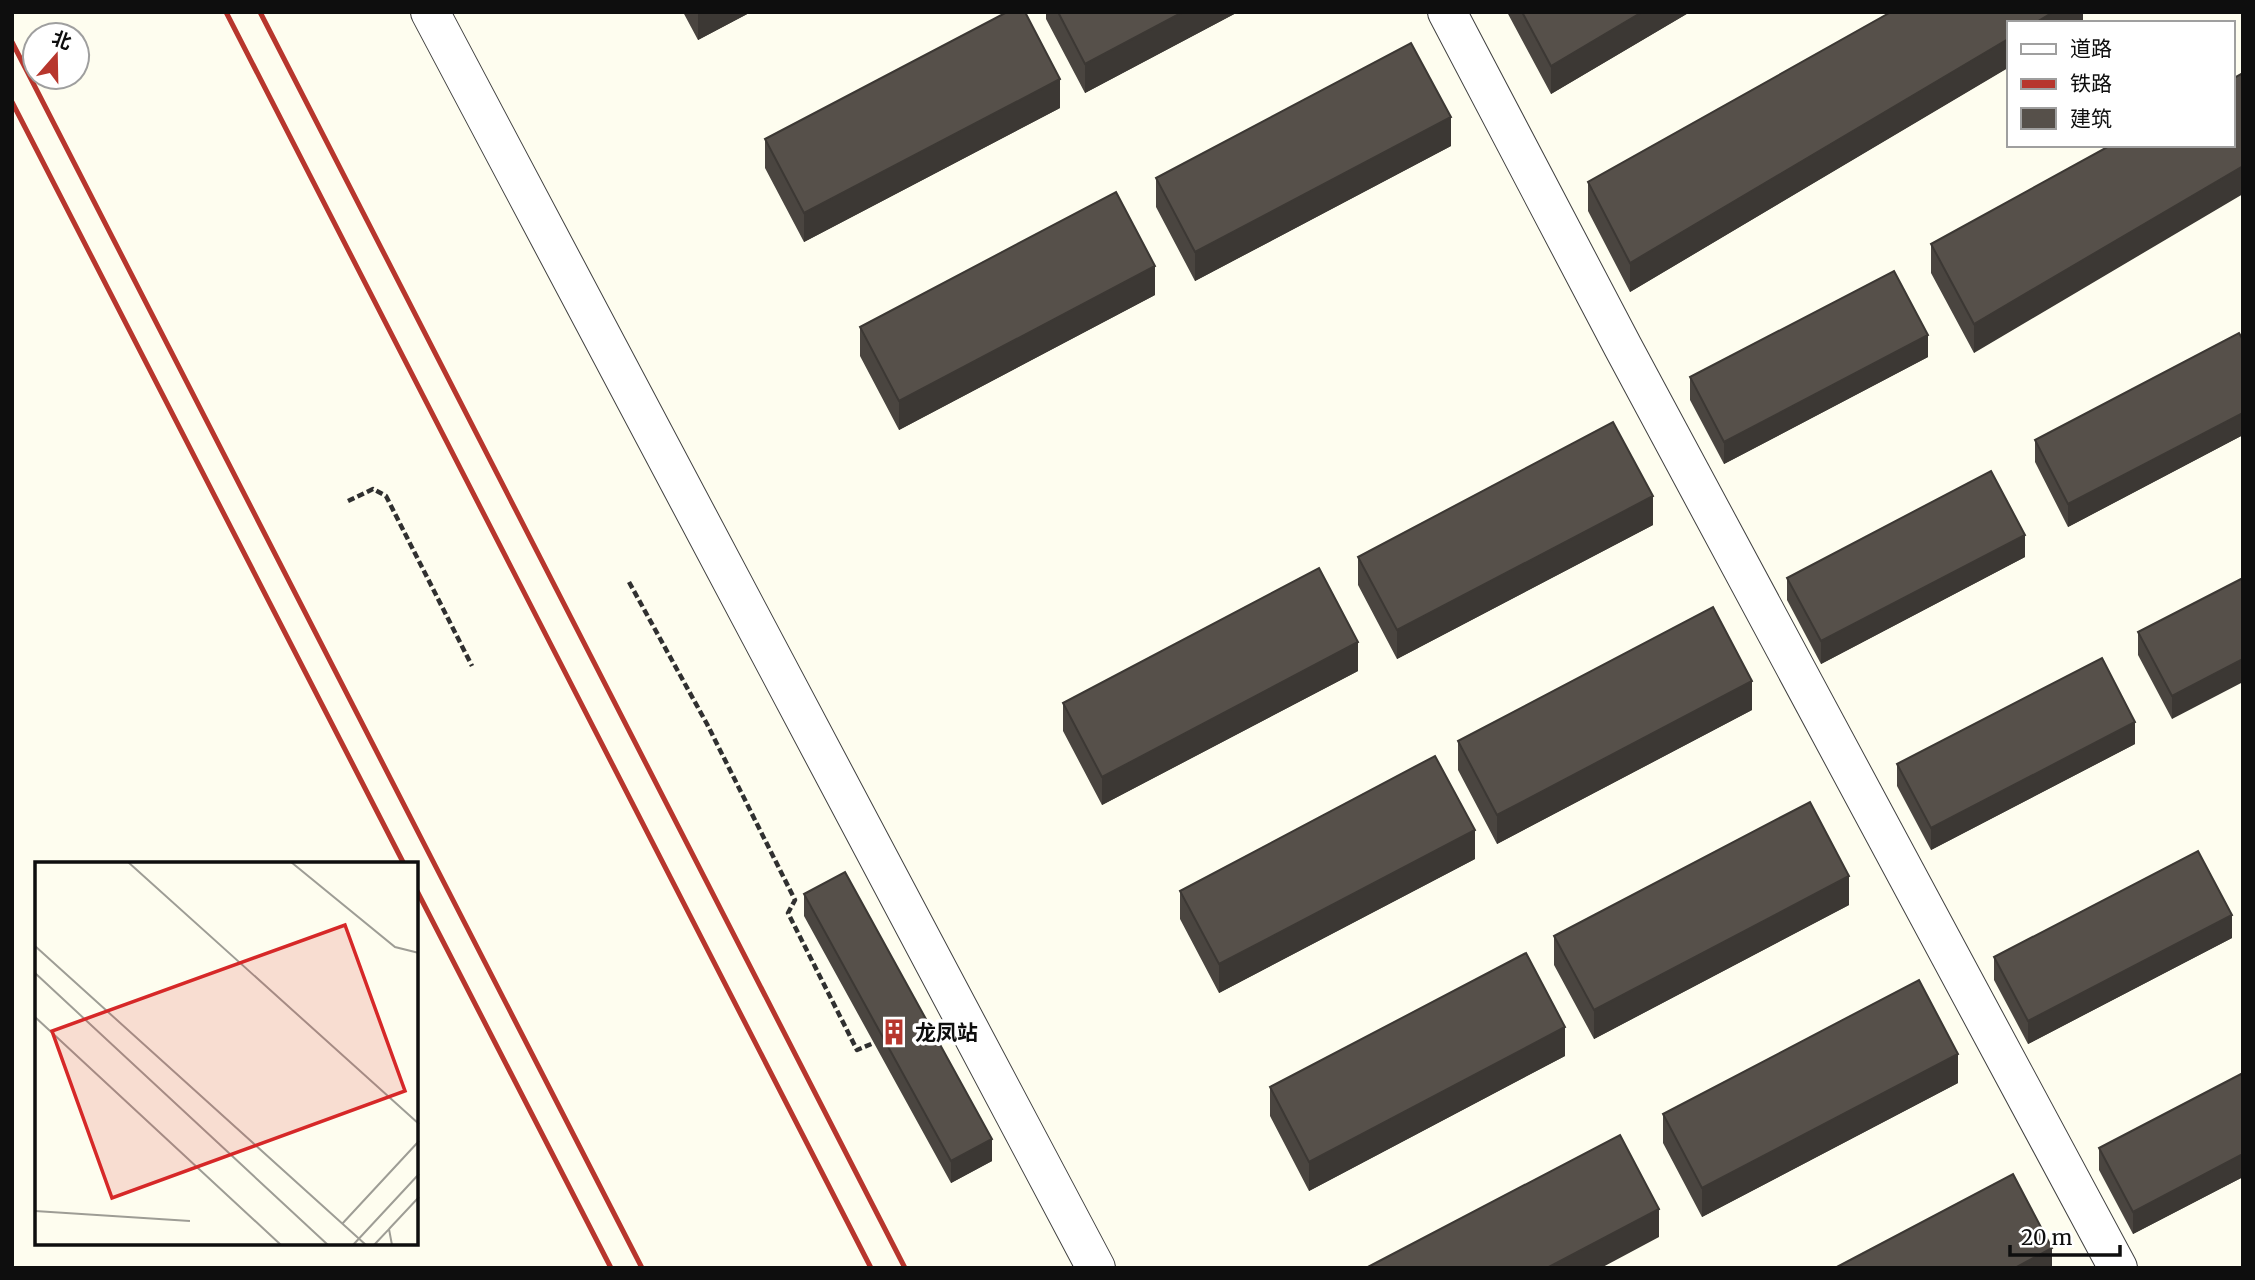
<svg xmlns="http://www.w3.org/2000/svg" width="2255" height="1280" font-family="Merriweather,'Noto Sans SC',serif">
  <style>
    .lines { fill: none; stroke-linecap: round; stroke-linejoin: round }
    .minor-casing { stroke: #414141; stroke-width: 40 }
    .path { stroke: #303030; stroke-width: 4.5; stroke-dasharray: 7 3.5; stroke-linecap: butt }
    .minor { stroke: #fff; stroke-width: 38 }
    .rail { stroke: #b7362d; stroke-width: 5 }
    .wall { fill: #4a4540 }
    .shaded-wall { fill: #3c3834 }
    .building { fill: #56504a; stroke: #3c3834; stroke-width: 2 }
    .labels { text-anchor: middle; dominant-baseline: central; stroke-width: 7; stroke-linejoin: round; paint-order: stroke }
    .poi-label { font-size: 21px; font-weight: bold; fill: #0e0e0e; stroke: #fff; text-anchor: start }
    .inset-road { fill: none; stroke: #9e9d95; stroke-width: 2 }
    .view { fill: #d62828; fill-opacity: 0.15; stroke: #d62828; stroke-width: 3.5 }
    .inset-edge { fill: none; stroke: #0e0e0e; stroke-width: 3.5 }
  </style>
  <rect width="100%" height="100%" fill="#fefdef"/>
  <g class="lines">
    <g class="minor-casing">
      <path id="minor" d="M430,12L1096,1268
        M1447,12L1623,347L2118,1268"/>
    </g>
    <path class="path" d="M348,501L373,489L386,496L472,666
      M629,582L707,724L795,900L788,913L857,1050L876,1042"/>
    <use href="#minor" class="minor"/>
    <path class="rail" d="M226,12L871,1268
      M260,12L905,1268
      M12,42L642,1268
      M12,102L404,864
      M416,889L611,1268"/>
  </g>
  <path class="wall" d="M683,12H751L698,40Z
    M1046,12H1238L1085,93L1046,19Z
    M1507,12H1690L1551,94Z
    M2083,12V23L1630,292L1588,211V182Z
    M1060,108L804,242L765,168V139Z
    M2111,145L1974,353L1931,273V244Z
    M1451,146L1195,281L1156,207V178Z
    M1155,295L899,430L860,356V327Z
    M2243,340V435L2068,527L2035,462V440Z
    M1928,357L1724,464L1690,400V377Z
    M1653,525L1397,659L1358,585V557Z
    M2025,557L1821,664L1787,600V578Z
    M2243,578L2172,719L2138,655V632Z
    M1358,671L1102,805L1063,731V703Z
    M1752,710L1497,844L1458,770V741Z
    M2135,744L1931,850L1897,786V764Z
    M1475,859L1219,993L1180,919V891Z
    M804,894L992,1161L951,1183L804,916Z
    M1849,905L1594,1039L1554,965V936Z
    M2232,938L2028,1044L1994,980V957Z
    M1565,1056L1309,1191L1270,1116V1087Z
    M2243,1073V1177L2133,1234L2099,1170V1148Z
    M1958,1083L1702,1217L1663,1143V1114Z"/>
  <path class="shaded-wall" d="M698,12H751L698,40Z
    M1183,12H1238L1085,93V64Z
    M1642,12H1690L1551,94V66Z
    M2053,12H2083V23H2035Z
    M2008,39V68L1630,292V263Z
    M1060,79V108L804,242V213Z
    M1451,117V146L1195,281V252Z
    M2243,166V194L1974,353V324Z
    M1155,266V295L899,430V401Z
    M1928,335V357L1724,464V442Z
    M2243,413V435L2068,527V504Z
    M1653,496V525L1397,659V630Z
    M2025,535V557L1821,664V641Z
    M1358,642V671L1102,805V777Z
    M2243,659V682L2172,719V696Z
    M1752,681V710L1497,844V815Z
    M2135,722V744L1931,850V828Z
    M1475,830V859L1219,993V964Z
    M1849,876V905L1594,1039V1010Z
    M2232,915V938L2028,1044V1021Z
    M1565,1027V1056L1309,1191V1162Z
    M1958,1054V1083L1702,1217V1188Z
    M992,1139V1161L951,1183V1161Z
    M2243,1154V1177L2133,1234V1212Z
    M1659,1209V1237L1601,1268H1547Z
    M2052,1248V1268H2015Z"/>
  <path class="building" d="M1007,12H1025L1060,79L804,213L765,139Z
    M1058,12H1183L1085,64Z
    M1522,12H1642L1551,66Z
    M1891,12H2053L2035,23H2008V39L1630,263L1588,182Z
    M1411,43L1451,117L1195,252L1156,178Z
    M2243,73V166L1974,324L1931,244L2111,145H2232V79Z
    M1116,192L1155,266L899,401L860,327Z
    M1894,271L1928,335L1724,442L1690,377Z
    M2239,333L2243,340V413L2068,504L2035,440Z
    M1613,422L1653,496L1397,630L1358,557Z
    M1991,471L2025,535L1821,641L1787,578Z
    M1319,568L1358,642L1102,777L1063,703Z
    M2243,578V659L2172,696L2138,632Z
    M1713,607L1752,681L1497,815L1458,741Z
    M2102,658L2135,722L1931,828L1897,764Z
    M1435,756L1475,830L1219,964L1180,891Z
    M1810,802L1849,876L1594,1010L1554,936Z
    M2198,851L2232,915L2028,1021L1994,957Z
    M845,872L992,1139L951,1161L804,894Z
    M1526,953L1565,1027L1309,1162L1270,1087Z
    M1919,980L1958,1054L1702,1188L1663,1114Z
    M2243,1073V1154L2133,1212L2099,1148Z
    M1620,1135L1659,1209L1547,1268H1366Z
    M2013,1174L2052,1248L2015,1268H1835Z"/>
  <defs>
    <g id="building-bare" transform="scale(2.1)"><path d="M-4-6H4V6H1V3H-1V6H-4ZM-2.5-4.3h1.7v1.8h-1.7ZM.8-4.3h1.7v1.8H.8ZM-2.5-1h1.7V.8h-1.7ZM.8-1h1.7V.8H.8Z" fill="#b7362d" stroke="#fff" stroke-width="2.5" paint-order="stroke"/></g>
  </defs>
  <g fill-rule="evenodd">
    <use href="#building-bare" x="894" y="1032"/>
  </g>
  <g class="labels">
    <g class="poi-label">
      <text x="915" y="1032">龙凤站</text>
    </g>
  </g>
  <g transform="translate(35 862)">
    <rect width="383" height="383" fill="#fefdef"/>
    <path class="inset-road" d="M93,0L384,262M256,0L360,85L384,91M0,84L331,383M0,111L293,383M0,155L246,383M0,349L155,359M307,362L384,279M354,367L384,335M318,383L384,312M339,383L354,367L357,383"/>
    <path class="view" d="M310,63L370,229L77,336L17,169Z"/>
    <rect width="383" height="383" class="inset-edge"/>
  </g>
  <rect width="2255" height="1280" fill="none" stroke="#0e0e0e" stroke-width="28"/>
  <rect x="2007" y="21" width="228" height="126" fill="#ffffff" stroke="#9f9f9f" stroke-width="2"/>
  <rect x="2021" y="44" width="35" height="10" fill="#ffffff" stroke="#9f9f9f" stroke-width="2"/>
  <text x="2070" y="56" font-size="21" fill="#0e0e0e">道路</text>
  <rect x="2021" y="79" width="35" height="10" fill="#b7362d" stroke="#9f9f9f" stroke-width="2"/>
  <text x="2070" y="91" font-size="21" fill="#0e0e0e">铁路</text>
  <rect x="2021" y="108" width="35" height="21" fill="#56504a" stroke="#9f9f9f" stroke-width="2"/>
  <text x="2070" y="126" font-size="21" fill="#0e0e0e">建筑</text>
  <g transform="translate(56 56) rotate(20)"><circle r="33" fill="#ffffff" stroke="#9f9f9f" stroke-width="2"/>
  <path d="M0-5L12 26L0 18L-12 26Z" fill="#b7362d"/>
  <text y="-10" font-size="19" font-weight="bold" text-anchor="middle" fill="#0e0e0e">北</text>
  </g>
  <path d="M2010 1245v10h110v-10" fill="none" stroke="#0e0e0e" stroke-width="3.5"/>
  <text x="2021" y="1245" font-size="21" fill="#0e0e0e" stroke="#ffffff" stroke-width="5" paint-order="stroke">20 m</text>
</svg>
